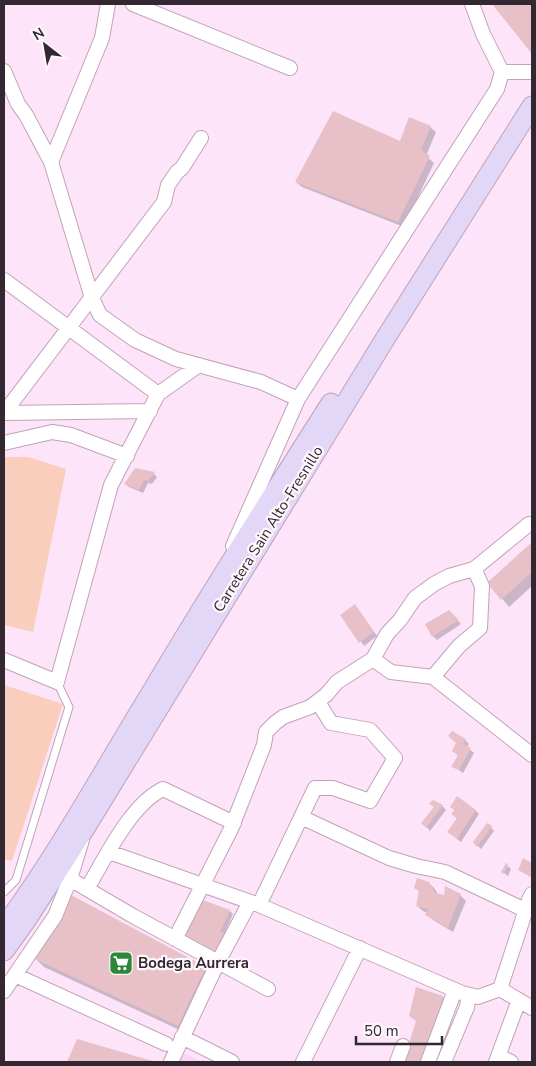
<svg xmlns="http://www.w3.org/2000/svg" width="536" height="1066" font-family="'Nunito Sans',sans-serif">
  <style>
    .built { fill: #fbd6f4 }
    .green { fill: #facebd }
    .shadow { fill: #0003 }
    .building { fill: #e8c0c7 }
    .lines { fill: none; stroke-linecap: round; stroke-linejoin: round }
    .service-casing { stroke: #c0a3bb; stroke-width: 9 }
    .minor-casing { stroke: #c0a3bb; stroke-width: 16 }
    .secondary-casing { stroke: #c0a3bb; stroke-width: 21 }
    .service { stroke: #fff; stroke-width: 7 }
    .minor { stroke: #fff; stroke-width: 14 }
    .secondary { stroke: #e2d7f7; stroke-width: 19 }
    .labels { text-anchor: middle; dominant-baseline: central; stroke-width: 4.5; stroke-linejoin: round; paint-order: stroke }
    .street-label { font-size: 15px; fill: #332731; stroke: #fef8fd }
    .poi-label { font-size: 15px; font-weight: bold; fill: #332731; stroke: #fef8fd; text-anchor: start }
  </style>
  <rect width="100%" height="100%" fill="#fde4f8"/>
  <path class="built" d="M182,1052L202,1062H177Z"/>
  <path class="green" d="M4,457H28L66,469L33,632L4,625Z
    M4,685L63,704L12,861L4,859Z"/>
  <path class="shadow" d="M494,4H532V52Z
    M430,127L436,132L426,156L434,163L404,227L302,187L296,182L401,142Z
    M136,469L154,474L157,477L152,484L148,483L143,493L129,487L126,484Z
    M532,543V586L509,607L489,583Z
    M358,609L377,636L364,646L342,615Z
    M449,611L461,624L437,640L433,636Z
    M465,740L469,744L467,747L474,753L463,773L453,766L459,756L454,751Z
    M442,806L446,810L430,831L423,823Z
    M452,807L475,810L479,814L461,842L452,835L458,819L452,814L455,811Z
    M491,827L494,831L481,849L474,842Z
    M524,860L532,864V878L520,869Z
    M506,865L511,869L508,876L503,872Z
    M429,883L435,889L438,895L445,897L460,895L466,901L453,932L433,920L427,914L428,913L423,911L417,906L420,892L416,888Z
    M72,896L205,968L213,976L186,1033L44,967L36,959Z
    M230,911L233,914L224,935L228,939L188,944Z
    M442,997L450,1005L434,1062H404L417,1022Z
    M78,1040L153,1062H68Z"/>
  <path class="building" d="M492,4H532V54Z
    M333,111L400,141L409,117L431,126L421,150L430,156L398,222L295,182Z
    M135,468L155,472L148,481L144,480L139,490L124,484Z
    M532,542V572L501,600L487,583Z
    M355,604L374,632L359,643L340,615Z
    M449,610L459,620L432,637L425,624Z
    M452,731L466,739L463,744L471,748L459,770L451,767L458,755L452,751L456,743L448,736Z
    M457,796L476,810L457,839L447,832L457,818L451,814L455,810L450,807Z
    M433,800L443,805L426,828L421,823L434,807L429,804Z
    M487,823L492,826L477,847L473,842Z
    M523,858L532,863L531,877L518,870Z
    M506,863L508,864L504,874L501,872Z
    M417,878L429,882L435,893L444,895L445,886L461,894L448,928L425,915L428,909L416,906L419,891L414,888Z
    M71,895L206,967L178,1026L35,959Z
    M200,899L230,910L220,932L225,934L214,956L183,940Z
    M416,987L443,996L425,1062H403L416,1021L409,1016Z
    M77,1039L156,1062H67Z"/>
  <g class="lines">
    <g class="service-casing">
      <path id="service" d="M4,892L16,880L69,707L57,682"/>
    </g>
    <g class="minor-casing">
      <path id="minor" d="M133,4L290,68
        M4,71L18,104L26,115L51,162L92,298L100,315L135,340L176,359L261,382L298,399
        M502,72H532
        M51,162L102,38L108,4
        M4,280L158,394
        M4,413L164,202L168,185L177,172L182,168L201,138
        M4,413L150,411
        M4,443L52,432L71,435L127,456
        M233,546L298,399L497,89L502,72L483,34L472,4
        M373,659L391,672L433,677L532,755
        M4,660L57,682L111,485L158,394L199,365
        M433,677L459,646L480,628L482,586L474,569
        M301,817L389,858L416,866L445,872L525,910
        M109,852L259,905L462,993L478,997L500,989L532,1008
        M70,879L133,916L268,989
        M87,889C105,858 131,804 163,789L234,823
        M259,905L315,788H333L370,801L395,758L370,730L331,723L318,702
        M175,939L231,829L264,745L266,732L275,723L283,717L310,707L326,695L337,682L373,659L387,634L400,620L415,598L434,584L449,576L474,569L529,524
        M15,975L166,1044
        M500,989L529,900L532,894
        M4,991L55,916L70,879L82,840
        M182,1037L232,1062
        M499,1056L511,1062
        M171,1062L218,962L250,902
        M303,1062L360,948
        M397,1062L403,1046
        M428,1062L455,990
        M444,1062L467,1007L469,995
        M496,1062L519,1000"/>
    </g>
    <g class="secondary-casing">
      <path id="secondary" d="M4,927C59,853 103,771 151,693C209,595 270,499 331,403
        M4,951L27,919L87,825L385,339L532,106"/>
    </g>
    <use href="#service" class="service"/>
    <use href="#minor" class="minor"/>
    <use href="#secondary" class="secondary"/>
  </g>
  <defs>
    <g id="supermarket-square" transform="scale(1.25)"><rect x="-9" y="-9" width="18" height="18" rx="4" fill="#2c8738" stroke="#fef8fd"/><path d="M-6-5.5h2.5l.6 2H6L4.5 2H-2.5L-4.4-4H-6ZM-1.5 3.2a1.3 1.3 0 1 0 .1 0ZM3 3.2a1.3 1.3 0 1 0 .1 0Z" fill="#fff"/></g>
  </defs>
  <g fill-rule="evenodd">
    <use href="#supermarket-square" x="121" y="963"/>
  </g>
  <g class="labels">
    <g class="street-label">
      <text transform="translate(268 529) rotate(-58)">Carretera Sain Alto-Fresnillo</text>
    </g>
    <g class="poi-label">
      <text x="138" y="963">Bodega Aurrera</text>
    </g>
  </g>
  <rect width="536" height="1066" fill="none" stroke="#332731" stroke-width="10"/>
  <g transform="translate(45 45) rotate(329)" stroke="#fef8fd" stroke-width="4" paint-order="stroke">
  <path d="M0-4L9 19L0 12L-9 19Z" fill="#332731"/>
  <text y="-8" font-size="14" font-weight="bold" text-anchor="middle" fill="#332731">N</text>
  </g>
  <path d="M356 1036v8h86v-8" fill="none" stroke="#332731" stroke-width="2.5"/>
  <text x="364" y="1036" font-size="15" fill="#332731" stroke="#fef8fd" stroke-width="4" paint-order="stroke">50 m</text>
</svg>
